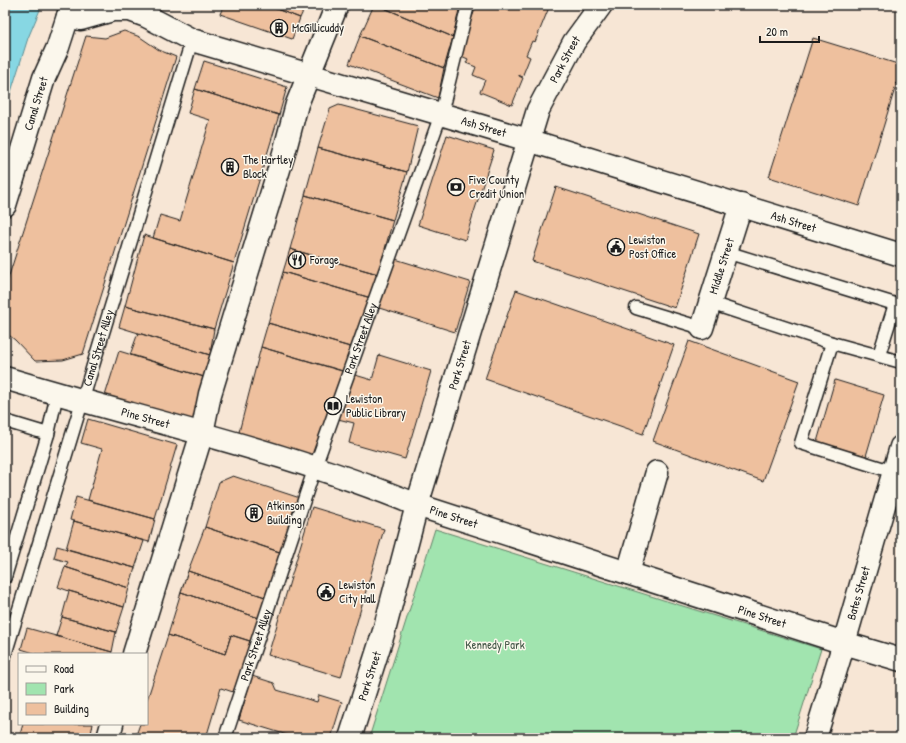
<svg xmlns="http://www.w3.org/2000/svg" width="906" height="743" viewBox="0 0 906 743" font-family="'Patrick Hand',sans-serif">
	<rect width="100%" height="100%" fill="#f7e6d5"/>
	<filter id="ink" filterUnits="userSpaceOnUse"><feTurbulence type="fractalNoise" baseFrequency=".025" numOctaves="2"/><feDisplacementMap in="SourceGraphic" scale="8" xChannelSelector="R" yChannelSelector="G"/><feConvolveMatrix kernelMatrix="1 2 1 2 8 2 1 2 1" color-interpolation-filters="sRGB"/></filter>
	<g filter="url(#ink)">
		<path fill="#a1e4af" stroke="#5e8066" d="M435,529L821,649L793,738H369Z"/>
		<path fill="#87d7e3" stroke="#5c8c93" d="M5,5H42L28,38L5,111Z"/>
		<path fill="#eec09e" stroke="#1c1c1c" d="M224,5H266L300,18L292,39L220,14Z
			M266,5H306L300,18Z
			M374,5H377L453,37L444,68L360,36Z
			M377,5H460L453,37Z
			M477,5H485L489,7V5H498L509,10L511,5H550L535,42L532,41L526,55L530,57L522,77L519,75V76L523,78L512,105L480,92L485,80L473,75L476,67L466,63L468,59L457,54Z
			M124,31L140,37L159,50L176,57L83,354L63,360L35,361L15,340L5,332V288L86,36L105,38Z
			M360,36L444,68L438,98L349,64Z
			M813,38L901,65V69L859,206L769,177Z
			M204,61L287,87L279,115L195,89Z
			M195,89L279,115L234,263L153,238L160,215L180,221L210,120L188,113Z
			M339,105L418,126L407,172L318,148L330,109Z
			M447,135L494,150L465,240L418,225Z
			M318,148L407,172L393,220L305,195Z
			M556,187L699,234L675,308L532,261Z
			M305,195L393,220L378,274L290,249Z
			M144,235L234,263L214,329L125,306Z
			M290,249L378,274L371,298L283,272Z
			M392,258L470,282L455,332L376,307Z
			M283,272L371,298L357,349L268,323Z
			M516,290L674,345L643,434L485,379Z
			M125,306L214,329L210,355L119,327Z
			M268,323L357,349L350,373L261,347Z
			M138,333L210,355L204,377L130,355Z
			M689,341L799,381L763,481L653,441Z
			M261,347L372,380L379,355L431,371L405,459L349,443L354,423L334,418L323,460L248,439L239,432Z
			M119,351L204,377L209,381L195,427L104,399Z
			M835,380L884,395L866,456L817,442Z
			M88,419L177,445L155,519L88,500L102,449L81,443Z
			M233,476L303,499L285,554L205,527L219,482Z
			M76,497L155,519L149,542L70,520Z
			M312,507L384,529L341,677L268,655Z
			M74,521L144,541L135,568L66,549Z
			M205,527L283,553L268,598L188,571Z
			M57,546L135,568L129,588L65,567L68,562L54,558Z
			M65,567L129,588L124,607L69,591L58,587Z
			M188,571L268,598L262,619L181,592Z
			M69,591L124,607L116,632L62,617Z
			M181,592L262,619L253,642L231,635L225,654L168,635Z
			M62,617L116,632L112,652L56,636Z
			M27,628L56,636L112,652L111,654H37L21,649Z
			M168,635L225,654L231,635L253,642L233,692L221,688L206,738H135L140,724H147V700Z
			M252,676L274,683L277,690L317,702L319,695L342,702L331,738H297L239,720Z
			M23,724H93L90,738H19Z"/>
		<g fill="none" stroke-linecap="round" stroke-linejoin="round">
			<defs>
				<g id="service">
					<path d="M726,252L895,304L879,355"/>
					<path d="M710,303L832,343L901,362"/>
					<path d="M636,308L702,328"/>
					<path d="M832,343L801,443L894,472"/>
					<path d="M5,421L48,434"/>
					<path d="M5,577L48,434L57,394"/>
					<path id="s1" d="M5,655L192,40"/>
					<path id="s2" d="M225,738L315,467L441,114L468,5"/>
				</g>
				<g id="minor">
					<path id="s3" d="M702,328L741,205"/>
					<path d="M628,573L657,472"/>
					<path d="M815,738L844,643"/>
				</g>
				<g id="tertiary">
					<path id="s4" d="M844,643L901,447"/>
					<path id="s5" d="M350,738L384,631L417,505L538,110L574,42L601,5"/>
				</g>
				<g id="secondary">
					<path id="s6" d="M68,16L81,19L113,10H130L146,16L192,40L528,140L901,255"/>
					<path id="s7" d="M5,205L44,78L58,47L68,16L74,5"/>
					<path id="s8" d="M5,378C142,420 284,450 417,505L844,643L901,660"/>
					<path d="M134,654L202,433L210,394L284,153L297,104L337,5"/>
					<path d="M108,738L112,724"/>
				</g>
			</defs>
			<use href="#service" stroke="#1c1c1c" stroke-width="15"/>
			<use href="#minor" stroke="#1c1c1c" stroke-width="25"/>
			<use href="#tertiary" stroke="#1c1c1c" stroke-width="25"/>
			<use href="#secondary" stroke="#1c1c1c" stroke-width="25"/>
			<use href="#service" stroke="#fbf7ec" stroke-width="12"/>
			<use href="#minor" stroke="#fbf7ec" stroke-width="22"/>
			<use href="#tertiary" stroke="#fbf7ec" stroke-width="22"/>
			<use href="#secondary" stroke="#fbf7ec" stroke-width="22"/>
		</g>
	</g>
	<defs>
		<symbol id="building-ring" viewBox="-11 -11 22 22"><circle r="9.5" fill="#fbf7ec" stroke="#1c1c1c" stroke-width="1.5"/><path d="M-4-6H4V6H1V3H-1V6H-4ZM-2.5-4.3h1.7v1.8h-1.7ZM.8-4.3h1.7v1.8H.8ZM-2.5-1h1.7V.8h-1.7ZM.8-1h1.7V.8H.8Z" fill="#1c1c1c"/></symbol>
		<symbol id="bank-ring" viewBox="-11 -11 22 22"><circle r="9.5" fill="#fbf7ec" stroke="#1c1c1c" stroke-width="1.5"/><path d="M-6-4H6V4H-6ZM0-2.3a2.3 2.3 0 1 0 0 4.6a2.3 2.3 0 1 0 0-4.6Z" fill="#1c1c1c"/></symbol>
		<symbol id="civic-ring" viewBox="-11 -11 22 22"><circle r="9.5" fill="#fbf7ec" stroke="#1c1c1c" stroke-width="1.5"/><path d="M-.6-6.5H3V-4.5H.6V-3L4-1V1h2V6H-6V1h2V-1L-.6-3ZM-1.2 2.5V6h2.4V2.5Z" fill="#1c1c1c"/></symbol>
		<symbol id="restaurant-ring" viewBox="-11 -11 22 22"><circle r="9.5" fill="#fbf7ec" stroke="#1c1c1c" stroke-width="1.5"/><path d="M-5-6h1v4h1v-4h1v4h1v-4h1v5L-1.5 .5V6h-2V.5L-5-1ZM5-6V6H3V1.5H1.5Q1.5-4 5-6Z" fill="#1c1c1c"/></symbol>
		<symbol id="library-ring" viewBox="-11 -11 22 22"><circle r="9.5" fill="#fbf7ec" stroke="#1c1c1c" stroke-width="1.5"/><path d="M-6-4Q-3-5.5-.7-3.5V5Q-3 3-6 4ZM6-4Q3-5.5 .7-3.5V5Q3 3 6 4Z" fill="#1c1c1c"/></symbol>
	</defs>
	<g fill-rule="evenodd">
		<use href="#building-ring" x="269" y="18" width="20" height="20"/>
		<use href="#building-ring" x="220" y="157" width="20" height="20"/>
		<use href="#bank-ring" x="446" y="177" width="20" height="20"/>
		<use href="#civic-ring" x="606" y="237" width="20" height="20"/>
		<use href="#restaurant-ring" x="287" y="250" width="20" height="20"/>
		<use href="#library-ring" x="323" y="396" width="20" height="20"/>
		<use href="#building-ring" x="244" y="503" width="20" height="20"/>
		<use href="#civic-ring" x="316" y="582" width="20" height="20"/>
	</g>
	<g text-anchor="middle" stroke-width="3" stroke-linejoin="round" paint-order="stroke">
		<g font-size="12" fill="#1c1c1c" stroke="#fbf7ec" text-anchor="start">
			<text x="292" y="32">McGillicuddy</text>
			<text x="243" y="164">The Hartley<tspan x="243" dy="14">Block</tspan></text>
			<text x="469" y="184">Five County<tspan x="469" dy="14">Credit Union</tspan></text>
			<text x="629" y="244">Lewiston<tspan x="629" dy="14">Post Office</tspan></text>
			<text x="310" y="264">Forage</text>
			<text x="346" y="403">Lewiston<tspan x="346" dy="14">Public Library</tspan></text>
			<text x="267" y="510">Atkinson<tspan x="267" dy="14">Building</tspan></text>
			<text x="339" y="589">Lewiston<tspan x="339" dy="14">City Hall</tspan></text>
		</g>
		<g font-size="12" fill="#1c1c1c" stroke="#fbf7ec">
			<text dy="4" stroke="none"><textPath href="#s5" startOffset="713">Park Street</textPath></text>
			<text dy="4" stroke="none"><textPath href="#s7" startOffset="106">Canal Street</textPath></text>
			<text dy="4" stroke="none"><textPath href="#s6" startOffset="437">Ash Street</textPath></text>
			<text dy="4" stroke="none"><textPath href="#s6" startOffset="761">Ash Street</textPath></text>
			<text dy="4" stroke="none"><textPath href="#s3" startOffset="65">Middle Street</textPath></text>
			<text dy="4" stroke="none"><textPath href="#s2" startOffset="422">Park Street Alley</textPath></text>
			<text dy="4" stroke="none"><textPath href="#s1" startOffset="321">Canal Street Alley</textPath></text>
			<text dy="4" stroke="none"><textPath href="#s5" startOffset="389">Park Street</textPath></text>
			<text dy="4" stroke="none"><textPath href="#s8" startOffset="146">Pine Street</textPath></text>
			<text dy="4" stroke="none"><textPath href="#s8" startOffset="470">Pine Street</textPath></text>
			<text dy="4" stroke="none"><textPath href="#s4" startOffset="52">Bates Street</textPath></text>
			<text dy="4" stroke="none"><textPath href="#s8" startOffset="794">Pine Street</textPath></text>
			<text dy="4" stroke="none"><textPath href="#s2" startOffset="98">Park Street Alley</textPath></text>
			<text dy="4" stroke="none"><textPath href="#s5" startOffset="65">Park Street</textPath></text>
		</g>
		<g font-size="12" fill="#445848" stroke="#fbf7ec">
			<text x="495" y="649">Kennedy Park</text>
		</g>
	</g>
	<rect width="906" height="743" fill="none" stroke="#fbf7ec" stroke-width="20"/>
	<rect x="10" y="10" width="886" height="723" fill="none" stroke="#1c1c1c" stroke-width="1.5" filter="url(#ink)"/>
	<rect x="18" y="653" width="130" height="72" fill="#fbf7ec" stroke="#a29f99"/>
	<rect x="26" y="666" width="20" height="6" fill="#fbf7ec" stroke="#a29f99"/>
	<text x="54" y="673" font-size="12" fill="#1c1c1c">Road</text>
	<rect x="26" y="683" width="20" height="12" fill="#a1e4af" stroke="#a29f99"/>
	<text x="54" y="693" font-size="12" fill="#1c1c1c">Park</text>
	<rect x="26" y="703" width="20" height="12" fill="#eec09e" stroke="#a29f99"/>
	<text x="54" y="713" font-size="12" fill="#1c1c1c">Building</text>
	<path d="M760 36v6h59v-6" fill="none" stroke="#1c1c1c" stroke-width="2"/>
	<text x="766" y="36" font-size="12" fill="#1c1c1c" stroke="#fbf7ec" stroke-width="3" paint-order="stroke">20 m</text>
</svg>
